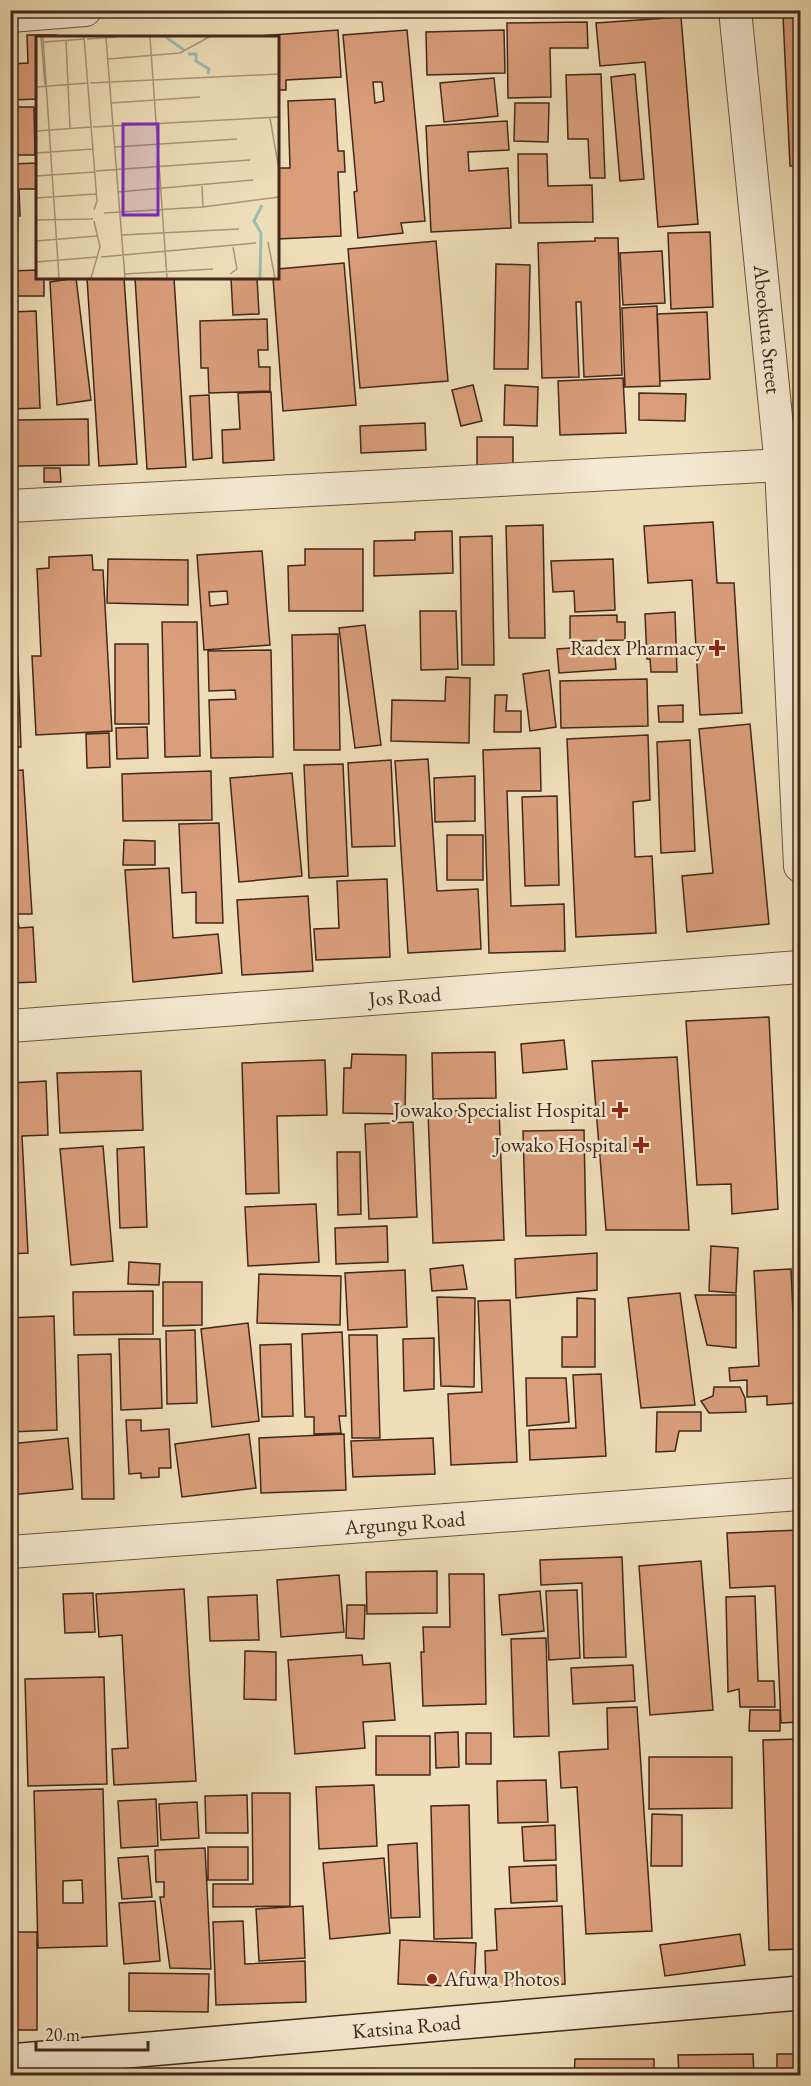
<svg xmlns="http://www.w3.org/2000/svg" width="811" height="2086" viewBox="0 0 811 2086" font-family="'EB Garamond',serif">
	<rect width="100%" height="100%" fill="#efdfb9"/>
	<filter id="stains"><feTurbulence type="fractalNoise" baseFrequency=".00333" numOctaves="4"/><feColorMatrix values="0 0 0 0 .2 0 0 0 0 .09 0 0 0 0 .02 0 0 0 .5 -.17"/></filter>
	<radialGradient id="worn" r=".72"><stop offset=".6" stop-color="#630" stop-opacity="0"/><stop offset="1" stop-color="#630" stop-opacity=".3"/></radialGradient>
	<path fill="#da9e7b" stroke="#42271b" stroke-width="1.5" fill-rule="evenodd" d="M800,14V166H790L783,15Z
		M681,17L698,224L658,227L645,62L600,66L596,23Z
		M587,22L588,48H550L551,97L508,98L507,23Z
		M338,30L341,77L286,80V90H278V38H260V36Z
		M407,30L425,221L401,223L403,233L358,238L354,192L357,191L343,35ZM373,82H382L384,101L375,103Z
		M504,30L505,73L427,75L426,32Z
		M27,35H56V38H38V99L10,100V64L28,63Z
		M601,74L605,178H590L588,139H568L566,75Z
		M635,74L644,179L620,181L611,77Z
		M494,78L498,116L444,122L440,83Z
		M335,99L338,151H344L345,172H338L341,236L278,239V168H290L288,101Z
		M515,103H549L548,142L514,141Z
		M10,107H34L35,155H10Z
		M507,121L509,150L468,152L469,171L508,168L511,228L431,232L426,126Z
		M518,154H547L548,186L592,185L593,222L519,223Z
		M38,163V189H19L20,216H10V164Z
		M798,227H800V285Z
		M710,232L713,307L671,309L668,233Z
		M595,238H618L622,375L584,377L581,302H576L579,377L542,378L538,243L595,241Z
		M436,241L448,381L360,388L348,249Z
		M662,251L665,303L623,305L620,253Z
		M344,263L356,405L283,411L273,278H278V269Z
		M496,264L530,265L528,369H494Z
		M38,270V278H44V296H10V271Z
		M76,278L91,400L57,405L50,282Z
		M87,278H124L137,464L99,466Z
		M135,278H174L186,467L147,469Z
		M231,278H257L259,314L233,315Z
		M657,306L660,386L625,387L622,308Z
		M36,311L40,408L10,409V312Z
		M707,312L710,379L660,381L657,314Z
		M267,319L268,350H258L259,367H270V391L209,393L208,368H201L200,321Z
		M623,378L626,433L560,435L558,381Z
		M473,385L482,421L461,426L452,390Z
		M505,385L538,387L537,426L504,425Z
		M271,392L274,460L223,463L222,430L240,429L238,393Z
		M639,393L686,394L685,421L639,420Z
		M209,395L212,458L193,460L190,396Z
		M88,419L89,465L17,466L16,420Z
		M425,423L426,450L361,453L360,426Z
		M477,437H513V468H477Z
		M44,468H60L61,482H44Z
		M713,522L717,583H734L742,713L700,715L692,580L648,583L644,526Z
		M543,525L545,638H509L506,526Z
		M452,531L453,573L374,576V541L415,540V532Z
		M492,536L494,665H462L460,537Z
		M305,549H363V611H289L288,566L305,565Z
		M262,551L270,645L204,650L197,555ZM227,591L228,604L210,606L209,592Z
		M92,555L93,570H103L112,731L36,735L32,656H41L37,569L49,568V557Z
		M108,559L188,560V605L107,603Z
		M613,559L615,610L575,612L574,591L553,592L551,561Z
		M420,611H456L458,669L421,670Z
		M675,612L677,672H651L650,659H647L645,614Z
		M617,615V622H625V640L570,641V616Z
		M162,622H197L200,756L165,757Z
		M365,625L381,745L355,748L339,628Z
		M338,634L340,750H294L292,635Z
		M10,639H17L21,747H10Z
		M115,644H148L149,724H115Z
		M614,645L616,669L559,673L557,649Z
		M271,650L273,757L211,758L209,700L236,699L235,690L209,691L208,651Z
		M549,670L556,727L530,731L523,674Z
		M446,677L470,678L469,743L391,741L392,700L445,701Z
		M647,679L648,726L561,728L560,681Z
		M495,695H507L506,711H521V732H494Z
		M683,705V722H659L658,706Z
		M750,724L769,924L687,932L682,876L713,873L699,729Z
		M147,727L148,758L117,759L116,728Z
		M109,733L110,767L87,768L86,734Z
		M648,735L650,800L633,802L635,857L652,856L656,933L576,937L567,739Z
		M690,740L695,851L661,853L657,742Z
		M540,748L541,791H507L511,906L564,904L565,951L489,953L483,750Z
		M428,759L437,891L478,889L481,949L408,953L395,761Z
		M391,760L395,846L352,847L348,763Z
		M343,764L348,876L309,878L304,765Z
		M23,770L32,914H17L19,928L33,927L36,982L10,983V771Z
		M211,771L212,820L123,821L122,774Z
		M292,773L302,876L239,882L230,778Z
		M475,776V821L435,822L434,778Z
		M557,796L559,885L525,886L522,797Z
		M219,823L223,923H196V892L182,893L179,824Z
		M447,835H483V880H447Z
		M124,840L155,841V865H123Z
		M169,868L173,938L218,934L222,973L133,982L125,870Z
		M387,879L390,957L316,960L314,929L339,928L337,881Z
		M308,896L313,971L242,975L237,900Z
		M769,1017L778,1209L732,1214L731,1184L697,1185L686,1021Z
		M564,1040L567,1069L523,1073L521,1044Z
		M495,1052L496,1098L433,1099L432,1053Z
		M352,1054L406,1055L405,1114L343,1113L344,1068H351Z
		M677,1057L689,1230H606L592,1061Z
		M325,1060L327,1115L277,1116L279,1193L246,1194L242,1063Z
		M141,1071L143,1130L60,1133L57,1073Z
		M46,1081L48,1135L22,1136L28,1253L10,1254V1083Z
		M499,1109L504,1240L433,1243L428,1112Z
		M413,1122L417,1217L369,1219L365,1124Z
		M584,1130L586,1235L526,1236L523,1131Z
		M103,1146L113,1261L71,1265L60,1149Z
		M144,1147L147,1227L120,1228L117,1149Z
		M337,1152H360L361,1214L338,1215Z
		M316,1204L319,1262L248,1266L245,1207Z
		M387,1226L388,1262L336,1264L335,1228Z
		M711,1246L738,1248L736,1293L709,1291Z
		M597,1253V1290L516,1298L515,1259Z
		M129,1262L160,1264L159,1285L128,1284Z
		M463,1265L467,1289L432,1291L430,1269Z
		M791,1269L797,1403L767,1405V1396L747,1397V1380L730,1381L729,1368L759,1366L754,1271Z
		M405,1270L407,1327L348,1330L345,1273Z
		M259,1274L341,1276L340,1325L257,1323Z
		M163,1282H202V1325L163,1326Z
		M153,1291V1334L74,1335L73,1292Z
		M680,1293L695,1405L641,1408L628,1298Z
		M695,1295H736V1348L707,1345Z
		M437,1297L475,1298L474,1387L441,1386Z
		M577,1298L595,1299V1367H562V1337H577Z
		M510,1300L517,1462L451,1465L448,1394L482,1392L478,1301Z
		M54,1316L57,1430L10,1432V1318Z
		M248,1323L259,1421L212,1427L201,1329Z
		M195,1330L197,1403L167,1404L166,1331Z
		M342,1332L346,1416H339L341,1433L314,1434V1417H305L302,1334Z
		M349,1335H377L380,1438H352Z
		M434,1338V1389L404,1391L403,1339Z
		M119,1339H160L162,1408L121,1410Z
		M291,1344L293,1416L262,1417L260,1345Z
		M111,1354L114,1499H82L78,1355Z
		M601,1374L606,1456L530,1460L529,1430L576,1428L573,1375Z
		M526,1378H566L569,1422L527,1426Z
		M714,1387H740L745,1398L746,1412L709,1413L701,1401L713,1396Z
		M657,1412H701V1431H679L675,1451L656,1452Z
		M126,1420H141V1431L169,1429L171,1468H159V1477L141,1478V1473L129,1474Z
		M249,1434L256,1488L182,1497L175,1444Z
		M344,1434L346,1490L261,1493L259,1438Z
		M68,1438L73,1489L10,1495V1444Z
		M433,1438L435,1474L353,1477L351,1441Z
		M800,1530V1722L781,1723L775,1586L730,1588L727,1533Z
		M622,1557L626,1657L584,1658L582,1583L541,1585L540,1560Z
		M701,1561L713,1710L650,1715L639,1566Z
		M437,1571V1613L367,1614L366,1572Z
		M449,1574H484L486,1704L423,1706L421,1652H424L423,1627H450Z
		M339,1575L344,1632L281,1637L277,1580Z
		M184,1589L196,1781L114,1785L112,1749L128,1748L122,1635L99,1637L96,1594Z
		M577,1590L580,1658L549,1660L546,1591Z
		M540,1591L544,1631L502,1635L499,1595Z
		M93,1593L95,1632L65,1633L63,1594Z
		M257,1595L259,1640L210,1641L208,1597Z
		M755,1596L758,1681H774L775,1707H740L739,1689L728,1692L726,1597Z
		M347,1605H365L364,1639L346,1638Z
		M546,1638L549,1736L514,1737L511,1639Z
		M245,1651L276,1652V1700L244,1699Z
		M362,1655L363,1665L390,1663L395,1720L363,1722L365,1748L295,1754L288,1660Z
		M633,1665L635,1701L573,1704L571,1668Z
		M104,1677L107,1784L28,1786L25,1679Z
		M637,1707L652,1931L586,1934L577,1787L561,1788L559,1752L608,1749L607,1708Z
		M750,1710H780V1731H749Z
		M458,1732L459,1767L436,1768L435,1733Z
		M466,1733H491V1764H466Z
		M376,1736H430V1775H376Z
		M800,1739V1949L769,1950L763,1740Z
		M649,1757H732V1808L649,1809Z
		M546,1780L548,1822L498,1823L497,1781Z
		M374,1785L377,1846L319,1849L316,1787Z
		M103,1789L107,1946L38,1948L34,1791ZM82,1880L83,1903H63V1881Z
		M252,1793H290V1906L213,1907V1884H253Z
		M247,1795L248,1833H206L205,1796Z
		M156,1799L158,1846L121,1848L118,1801Z
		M197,1802L199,1838L161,1840L159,1804Z
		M469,1805L472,1938L434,1939L431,1806Z
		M652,1814L682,1815V1866H651Z
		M555,1825L556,1860L524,1861L522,1827Z
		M417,1843L420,1917L391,1918L388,1845Z
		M208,1847H248V1880H208Z
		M205,1848L211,1969L170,1968L160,1897H164V1882H156L155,1850Z
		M148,1856L152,1897L122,1899L118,1858Z
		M384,1858L390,1933L330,1939L323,1863Z
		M556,1865L557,1901L511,1903L509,1867Z
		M155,1901L160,1961L124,1964L119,1903Z
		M303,1906L305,1958L259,1961L256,1909Z
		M562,1906L565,1984L486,1987L485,1951L497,1950L495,1909Z
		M243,1921L245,1964L305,1961L306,2002L216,2005L213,1922Z
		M10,1932H37V2030H10Z
		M740,1934L745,1965L665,1976L660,1945Z
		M400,1940L476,1943L474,1987L398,1984Z
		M129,1973L209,1974L208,2012L129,2011Z
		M753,2054L754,2076H679L678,2055Z
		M777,2054H800V2076H777Z
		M575,2059H654V2076H574Z
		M573,2073V2076H525Z"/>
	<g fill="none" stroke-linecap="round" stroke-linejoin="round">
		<defs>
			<g id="street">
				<path id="s1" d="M735,10L781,466L800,866"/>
				<path d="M10,16L85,10"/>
				<path d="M10,506L800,464"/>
				<path id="s2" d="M10,1026L800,967"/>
				<path id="s3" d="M10,1552L800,1494"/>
			</g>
			<g id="secondary">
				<path id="s4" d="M10,2061L800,1993"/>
			</g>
		</defs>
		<use href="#street" stroke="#6d5542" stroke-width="34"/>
		<use href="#secondary" stroke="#42271b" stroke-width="36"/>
		<use href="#street" stroke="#f5ead2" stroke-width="32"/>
		<use href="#secondary" stroke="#f5ead2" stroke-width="33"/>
	</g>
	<g fill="#8f2418" stroke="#f5ead2" stroke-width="2">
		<path d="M714 639h6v6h6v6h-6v6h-6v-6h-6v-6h6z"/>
		<path d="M617 1101h6v6h6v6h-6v6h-6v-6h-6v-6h6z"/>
		<path d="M638 1136h6v6h6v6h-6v6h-6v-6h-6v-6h6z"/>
		<circle cx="432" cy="1979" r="6"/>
	</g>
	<g text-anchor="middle" stroke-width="5" stroke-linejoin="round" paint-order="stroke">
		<g font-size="21" fill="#42271b" stroke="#f5ead2">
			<text dy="7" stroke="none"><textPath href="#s1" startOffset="321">Abeokuta Street</textPath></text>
			<text dy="7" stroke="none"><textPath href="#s2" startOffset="396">Jos Road</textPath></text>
			<text dy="7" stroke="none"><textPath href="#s3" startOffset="396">Argungu Road</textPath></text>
			<text dy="7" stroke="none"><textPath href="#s4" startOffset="398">Katsina Road</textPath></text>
		</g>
		<g font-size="21" fill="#42271b" stroke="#f5ead2" text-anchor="end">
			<text x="705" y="655">Radex Pharmacy</text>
			<text x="606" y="1117">Jowako Specialist Hospital</text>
			<text x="628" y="1152">Jowako Hospital</text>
			<text x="444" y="1986" text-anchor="start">Afuwa Photos</text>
		</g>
	</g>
	<g transform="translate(36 36)">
		<rect width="243" height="243" fill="#efdfb9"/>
		<path fill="none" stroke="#9abcb4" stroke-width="3" d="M130,1L148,14M152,18H160V25L173,33L172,38M224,242L225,197L218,185L226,169"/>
		<path fill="none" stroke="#aa957a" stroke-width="1.5" d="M5,1L9,49M7,1L23,242M48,1L61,165L58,174M114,1L131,242M70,2L89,242M51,3L80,1M30,5L34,92M8,6L49,3M72,23L144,17L173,1M54,47L243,38M0,51L52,47M75,67L164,61M234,82L243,134M57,91L243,81M0,95L55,91M79,111L201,103M0,117L57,113M60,135L214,124M0,140L58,136M166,150L167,171M82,156L217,144M0,162L60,158M68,177L167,171L243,161M0,184L57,183M86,199L203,193M0,205L61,200M232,206L239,242M65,221L220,207M0,226L61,221M88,238L177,233M194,238L201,233L197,211M55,242L64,211L58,185"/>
		<path fill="#7b2cbf" fill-opacity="0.15" stroke="#7b2cbf" stroke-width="3" d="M87,88H122V179H87Z"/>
		<rect width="243" height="243" fill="none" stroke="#42271b" stroke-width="3"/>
	</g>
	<rect width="811" height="2086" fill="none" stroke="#efdfb9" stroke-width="36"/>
	<rect x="12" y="12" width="787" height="2062" fill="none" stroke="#42271b" stroke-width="3"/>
	<rect x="18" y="18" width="775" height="2050" fill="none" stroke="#42271b" stroke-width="1.5"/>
	<path d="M36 2041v9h112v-9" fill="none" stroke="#42271b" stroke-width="3"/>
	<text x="45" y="2041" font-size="18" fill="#42271b" stroke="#f5ead2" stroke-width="4.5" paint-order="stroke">20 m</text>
	<rect width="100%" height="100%" filter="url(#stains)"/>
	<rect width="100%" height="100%" fill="url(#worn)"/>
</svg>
